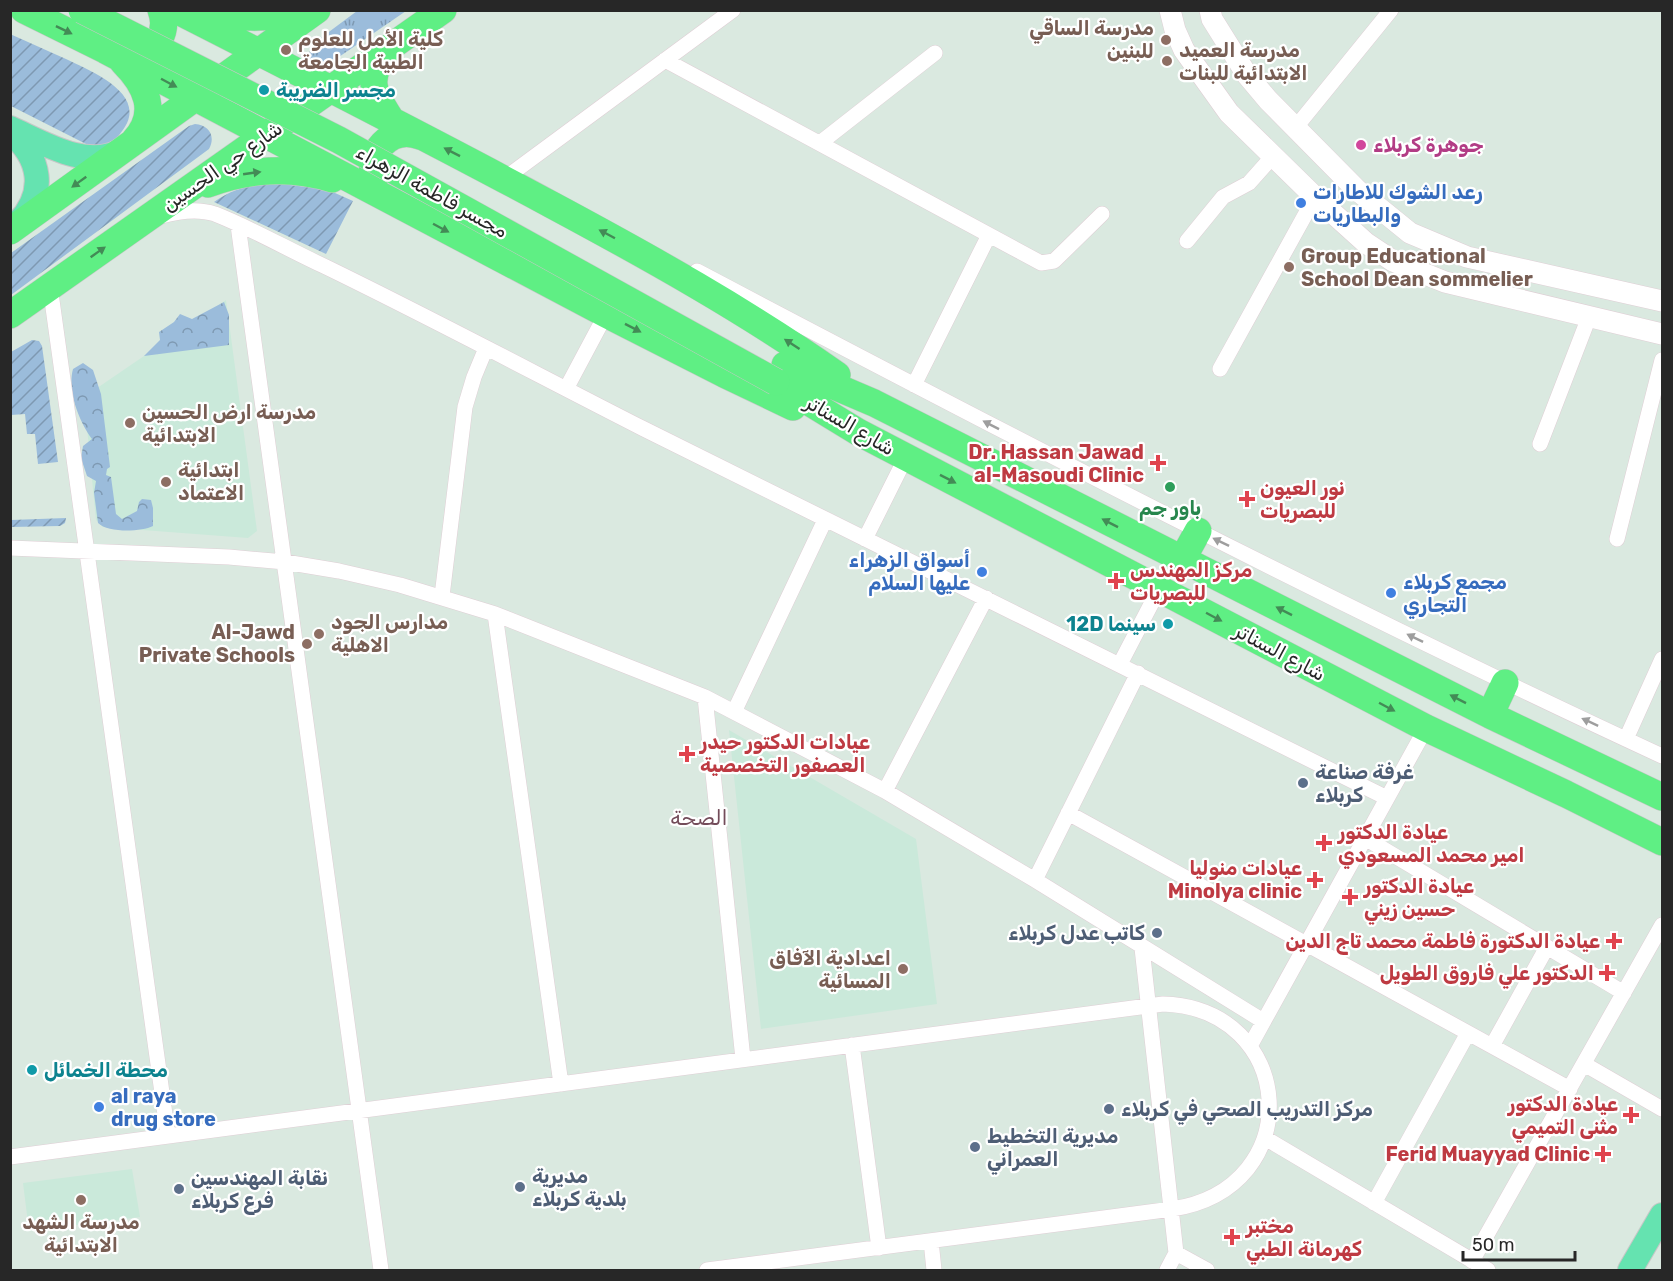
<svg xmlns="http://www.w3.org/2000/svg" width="1673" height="1281" viewBox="0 0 1673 1281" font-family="Rubik,Cairo,sans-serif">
	<defs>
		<pattern id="grass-tufts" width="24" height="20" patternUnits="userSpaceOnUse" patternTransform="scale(1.5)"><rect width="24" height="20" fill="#9bbcdb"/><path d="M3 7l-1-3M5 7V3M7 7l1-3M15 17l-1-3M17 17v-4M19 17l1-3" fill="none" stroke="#7e99b2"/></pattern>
		<pattern id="forest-crowns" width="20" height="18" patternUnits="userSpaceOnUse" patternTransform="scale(1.5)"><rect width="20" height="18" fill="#9bbcdb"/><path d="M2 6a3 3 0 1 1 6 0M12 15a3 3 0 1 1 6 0" fill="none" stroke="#7e99b2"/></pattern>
		<pattern id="garden-furrows" width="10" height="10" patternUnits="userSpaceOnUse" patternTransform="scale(1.5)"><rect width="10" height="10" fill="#9bbcdb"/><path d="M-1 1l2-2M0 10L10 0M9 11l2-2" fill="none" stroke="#7e99b2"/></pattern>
	</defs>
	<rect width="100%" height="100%" fill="#dae9e0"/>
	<path fill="#cae9da" d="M226,300L257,531L248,538L103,527L96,520L84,397Z
		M729,730L916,839L937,1004L761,1029Z
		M132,1169L140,1217L29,1231L23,1183Z"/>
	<path fill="url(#grass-tufts)" d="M357,11H406L333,61L322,66L314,65L310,62L308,55L314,43Z"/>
	<path fill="url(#forest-crowns)" d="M224,302L229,315V345L144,356L160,340L159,332L174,322L180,314L192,319Z
		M83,363L93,370L101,394L110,467L107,469L106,475L111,477L116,514L122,519L137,511L139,502L142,499L151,500L153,508V526C141,532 108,533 98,523L94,493L96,481L87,476L81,458L83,446L92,439C79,421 67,391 73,369Z"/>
	<path fill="url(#garden-furrows)" d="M10,34C29,42 47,51 66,59C93,72 154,96 119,135C109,146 99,148 86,144L11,106Z
		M195,124C209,125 216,136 209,149L11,295V253L189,126Z
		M281,184L326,189L353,201L326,254L214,202C237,186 253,185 281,184Z
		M32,340L39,341L42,346L58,462L38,464L35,434H27L25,414L11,415V352Z
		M66,518L65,523L60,526L11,527V520Z"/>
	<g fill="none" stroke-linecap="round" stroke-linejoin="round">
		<defs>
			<path id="street" d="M665,60L1041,263L1054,261L1102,214
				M1296,127L1391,10
				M820,143L935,53
				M504,179L733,10
				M161,216C179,211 197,208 215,214C253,229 289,250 326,267C433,319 538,375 644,429C891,553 1140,674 1387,798
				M238,225L381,1270
				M1187,241L1223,197L1249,183L1273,156
				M697,271C1016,439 1336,605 1662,756
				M50,286L168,1136
				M1220,369L1315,197
				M914,385L989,235
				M566,389L606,314
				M1540,444L1589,317
				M865,539L906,457
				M1617,539L1662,360
				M10,548L229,557L285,562L339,571L400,585L495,614L705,697L885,791L1035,880L1263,1021
				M442,596L465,407L474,377L486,348
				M495,614L561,1084
				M1120,664L1159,589
				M705,697L743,1059
				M734,712L825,520
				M1626,739L1662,659
				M885,791L986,598
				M1068,813L1570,1089
				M1365,838L1624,993
				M1035,880L1138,673
				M1142,948L1176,1253L1167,1270
				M852,1045L879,1248
				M1250,1046L1426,728
				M1492,1046L1547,947
				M1584,1064L1662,1109
				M1265,1138L1488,1270
				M10,1157L1163,1004C1296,1008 1310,1188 1172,1209L707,1270
				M1374,1203L1468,1033
				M931,1241L934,1270
				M1176,1253L1207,1270
				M1472,1261L1662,925"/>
			<path id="secondary" d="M1170,10L1175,30L1184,50L1229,113L1315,197L1366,243L1393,261L1445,282L1662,334
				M1210,10L1212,19L1247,75L1268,100L1357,190L1410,233L1467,257L1662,301"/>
			<path id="primary" d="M10,128C42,142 86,170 120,151
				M10,132C41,158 47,192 18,223
				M1630,1270L1662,1215"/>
			<path id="highway" d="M24,10L105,50L606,314L724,374L793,407
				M176,10C302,74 428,138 552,205C649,257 746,311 837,375
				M202,10C236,18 266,21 299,10
				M388,51C364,80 374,93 392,121
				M135,56C157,53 169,31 161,10
				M123,62C146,85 160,113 134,141
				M374,181C366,153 390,125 420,136
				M208,184C247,169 291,166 332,179
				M10,231L317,10
				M10,315L443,10
				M785,365L874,403L1490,715L1662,797
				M776,382L858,432L1426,728L1566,794L1662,842
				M1182,560L1198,531
				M1490,715L1505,683"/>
		</defs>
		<use href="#street" stroke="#dfcfd5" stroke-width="16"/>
		<use href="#secondary" stroke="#dfcfd5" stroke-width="22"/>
		<use href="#primary" stroke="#c7c7c7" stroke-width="26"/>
		<use href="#highway" stroke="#c7c7c7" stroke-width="28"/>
		<use href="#street" stroke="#fff" stroke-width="15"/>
		<use href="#secondary" stroke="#fff" stroke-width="21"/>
		<use href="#primary" stroke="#65e3b0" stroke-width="24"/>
		<use href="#highway" stroke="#5fef84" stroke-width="27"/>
		<defs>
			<path id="highway-bridge" d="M82,10L339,140L776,382"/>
		</defs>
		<use href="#highway-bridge" stroke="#c7c7c7" stroke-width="28" stroke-linecap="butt"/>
		<use href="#highway-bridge" stroke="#5fef84" stroke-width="27"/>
	</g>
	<defs><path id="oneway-solid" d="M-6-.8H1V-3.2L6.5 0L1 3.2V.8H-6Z" transform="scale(1.5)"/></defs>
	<g fill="#438b56">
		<use href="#oneway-solid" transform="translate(64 30) rotate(26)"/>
		<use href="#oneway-solid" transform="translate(169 83) rotate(28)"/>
		<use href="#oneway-solid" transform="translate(452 152) rotate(-153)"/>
		<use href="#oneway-solid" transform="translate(252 173) rotate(-8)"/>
		<use href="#oneway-solid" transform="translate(79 182) rotate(144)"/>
		<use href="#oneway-solid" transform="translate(441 228) rotate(28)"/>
		<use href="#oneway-solid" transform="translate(607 234) rotate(-152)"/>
		<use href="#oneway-solid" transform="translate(98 252) rotate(-35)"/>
		<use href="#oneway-solid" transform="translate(633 328) rotate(27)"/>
		<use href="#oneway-solid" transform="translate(792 344) rotate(-147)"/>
		<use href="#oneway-solid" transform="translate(948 479) rotate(27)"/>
		<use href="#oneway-solid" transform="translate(1110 523) rotate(-153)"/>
		<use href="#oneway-solid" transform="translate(1284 611) rotate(-153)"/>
		<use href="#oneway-solid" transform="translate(1214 617) rotate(28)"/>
		<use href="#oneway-solid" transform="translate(1458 699) rotate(-153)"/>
		<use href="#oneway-solid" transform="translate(1387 707) rotate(28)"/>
	</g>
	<g fill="#9e9e9e">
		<use href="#oneway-solid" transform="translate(991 425) rotate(-153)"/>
		<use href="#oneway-solid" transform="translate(1221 542) rotate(-154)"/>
		<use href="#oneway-solid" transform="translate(1415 638) rotate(-154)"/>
		<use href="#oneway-solid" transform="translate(1590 722) rotate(-155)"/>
	</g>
	<g fill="#8d6e63" stroke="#fff" stroke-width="2">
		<circle cx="1166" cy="40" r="6"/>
		<circle cx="286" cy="50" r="6"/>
		<circle cx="1167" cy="61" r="6"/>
		<circle cx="1289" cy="267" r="6"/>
		<circle cx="130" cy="423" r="6"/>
		<circle cx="166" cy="482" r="6"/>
		<circle cx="319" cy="634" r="6"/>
		<circle cx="307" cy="644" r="6"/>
		<circle cx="903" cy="969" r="6"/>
		<circle cx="81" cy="1200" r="6"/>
	</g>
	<g fill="#0f9aa8" stroke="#fff" stroke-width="2">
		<circle cx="264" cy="90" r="6"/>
		<circle cx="1168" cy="624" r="6"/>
		<circle cx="32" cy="1070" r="6"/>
	</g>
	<circle fill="#d1479c" stroke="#fff" stroke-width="2" cx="1361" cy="145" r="6"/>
	<g fill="#3f7fe0" stroke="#fff" stroke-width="2">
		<circle cx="1301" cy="203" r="6"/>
		<circle cx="982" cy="572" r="6"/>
		<circle cx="1391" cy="593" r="6"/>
		<circle cx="99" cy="1107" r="6"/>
	</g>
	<g fill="#e0444e" stroke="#fff" stroke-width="2">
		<path d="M1155 454h6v6h6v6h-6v6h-6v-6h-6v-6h6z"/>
		<path d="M1244 490h6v6h6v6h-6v6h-6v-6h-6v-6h6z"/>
		<path d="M1113 572h6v6h6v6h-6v6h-6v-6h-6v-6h6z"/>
		<path d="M684 745h6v6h6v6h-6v6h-6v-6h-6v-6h6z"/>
		<path d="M1321 834h6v6h6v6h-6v6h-6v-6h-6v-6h6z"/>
		<path d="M1312 871h6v6h6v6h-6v6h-6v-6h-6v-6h6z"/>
		<path d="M1347 888h6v6h6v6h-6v6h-6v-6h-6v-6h6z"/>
		<path d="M1611 932h6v6h6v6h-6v6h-6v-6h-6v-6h6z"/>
		<path d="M1604 964h6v6h6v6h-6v6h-6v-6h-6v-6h6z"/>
		<path d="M1628 1106h6v6h6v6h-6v6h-6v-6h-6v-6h6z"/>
		<path d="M1600 1145h6v6h6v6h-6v6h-6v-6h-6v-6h6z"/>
		<path d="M1229 1228h6v6h6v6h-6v6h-6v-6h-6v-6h6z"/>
	</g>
	<circle fill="#2e9e5b" stroke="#fff" stroke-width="2" cx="1170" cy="487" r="6"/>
	<g fill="#5c6f8a" stroke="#fff" stroke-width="2">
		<circle cx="1303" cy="783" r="6"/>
		<circle cx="1157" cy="933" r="6"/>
		<circle cx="1109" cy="1109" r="6"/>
		<circle cx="975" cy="1147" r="6"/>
		<circle cx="520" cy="1187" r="6"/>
		<circle cx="179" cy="1189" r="6"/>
	</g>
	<g text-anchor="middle" stroke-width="4.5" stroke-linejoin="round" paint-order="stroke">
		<g font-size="20" font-weight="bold" fill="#785e54" stroke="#fff" text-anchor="start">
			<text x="1154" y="35" text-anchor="end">مدرسة الساقي<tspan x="1154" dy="23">للبنين</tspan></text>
			<text x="298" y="46">كلية الأمل للعلوم<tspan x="298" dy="23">الطبية الجامعة</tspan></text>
			<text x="1179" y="57">مدرسة العميد<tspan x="1179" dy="23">الابتدائية للبنات</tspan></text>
			<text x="1301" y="263">Group Educational<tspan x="1301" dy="23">School Dean sommelier</tspan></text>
			<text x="142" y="419">مدرسة ارض الحسين<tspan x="142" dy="23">الابتدائية</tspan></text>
			<text x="178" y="477">ابتدائية<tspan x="178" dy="23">الاعتماد</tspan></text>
			<text x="331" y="629">مدارس الجود<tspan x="331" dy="23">الاهلية</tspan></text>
			<text x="295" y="639" text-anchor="end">Al-Jawd<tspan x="295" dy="23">Private Schools</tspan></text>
			<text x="891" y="965" text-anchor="end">اعدادية الآفاق<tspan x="891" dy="23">المسائية</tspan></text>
			<text x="81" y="1229" text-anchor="middle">مدرسة الشهد<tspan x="81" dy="23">الابتدائية</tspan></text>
		</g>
		<g font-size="20" font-weight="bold" fill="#0d838f" stroke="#fff" text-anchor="start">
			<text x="276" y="97">مجسر الضريبة</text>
			<text x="1156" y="631" text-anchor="end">12D سينما</text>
			<text x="44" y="1077">محطة الخمائل</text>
		</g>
		<g font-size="20" font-weight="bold" fill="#b23c85" stroke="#fff" text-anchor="start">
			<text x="1373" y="152">جوهرة كربلاء</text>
		</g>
		<g font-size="20" fill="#272727" stroke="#fff">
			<text transform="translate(222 166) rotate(-35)" y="7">شارع حي الحسين</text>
			<text transform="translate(432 191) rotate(29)" y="7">مجسر فاطمة الزهراء</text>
			<text transform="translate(850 425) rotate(30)" y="7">شارع السناتر</text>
			<text transform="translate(1280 652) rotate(28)" y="7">شارع السناتر</text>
		</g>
		<g font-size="20" font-weight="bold" fill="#366cbe" stroke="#fff" text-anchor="start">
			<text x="1313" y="199">رعد الشوك للاطارات<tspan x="1313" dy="23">والبطاريات</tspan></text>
			<text x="970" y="567" text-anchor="end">أسواق الزهراء<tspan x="970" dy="23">عليها السلام</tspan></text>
			<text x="1403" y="589">مجمع كربلاء<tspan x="1403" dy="23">التجاري</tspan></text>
			<text x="111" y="1103">al raya<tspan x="111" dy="23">drug store</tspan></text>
		</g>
		<g font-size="20" font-weight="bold" fill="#be3a42" stroke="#fff" text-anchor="end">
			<text x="1144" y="459">Dr. Hassan Jawad<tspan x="1144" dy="23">al-Masoudi Clinic</tspan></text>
			<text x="1260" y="495" text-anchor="start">نور العيون<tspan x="1260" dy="23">للبصريات</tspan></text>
			<text x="1130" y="577" text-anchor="start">مركز المهندس<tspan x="1130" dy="23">للبصريات</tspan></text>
			<text x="700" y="749" text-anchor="start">عيادات الدكتور حيدر<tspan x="700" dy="23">العصفور التخصصية</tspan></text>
			<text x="1338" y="839" text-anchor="start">عيادة الدكتور<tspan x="1338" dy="23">امير محمد المسعودي</tspan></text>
			<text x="1302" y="875">عيادات منوليا<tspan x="1302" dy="23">Minolya clinic</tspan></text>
			<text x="1364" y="893" text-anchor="start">عيادة الدكتور<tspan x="1364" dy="23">حسين زيني</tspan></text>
			<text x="1600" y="948">عيادة الدكتورة فاطمة محمد تاج الدين</text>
			<text x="1594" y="980">الدكتور علي فاروق الطويل</text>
			<text x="1618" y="1111">عيادة الدكتور<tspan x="1618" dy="23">مثنى التميمي</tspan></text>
			<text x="1590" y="1161">Ferid Muayyad Clinic</text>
			<text x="1246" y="1233" text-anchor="start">مختبر<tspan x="1246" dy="23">كهرمانة الطبي</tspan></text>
		</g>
		<g font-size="20" font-weight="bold" fill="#27864d" stroke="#fff">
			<text x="1170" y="515">باور جم</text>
		</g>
		<g font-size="20" font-weight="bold" fill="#4e5e75" stroke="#fff" text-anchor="start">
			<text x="1315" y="779">غرفة صناعة<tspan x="1315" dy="23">كربلاء</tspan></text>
			<text x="1145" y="940" text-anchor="end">كاتب عدل كربلاء</text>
			<text x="1121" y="1116">مركز التدريب الصحي في كربلاء</text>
			<text x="987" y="1143">مديرية التخطيط<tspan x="987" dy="23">العمراني</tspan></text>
			<text x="532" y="1183">مديرية<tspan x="532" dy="23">بلدية كربلاء</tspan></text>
			<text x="191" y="1185">نقابة المهندسين<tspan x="191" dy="23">فرع كربلاء</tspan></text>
		</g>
		<g font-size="21" fill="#734c5a" stroke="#fff">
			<text x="699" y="825">الصحة</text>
		</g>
	</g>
	<rect width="1673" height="1281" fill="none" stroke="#272727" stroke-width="24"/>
	<path d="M1463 1251v9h112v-9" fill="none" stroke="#272727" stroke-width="3"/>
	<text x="1472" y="1251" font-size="18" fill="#272727" stroke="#ffffff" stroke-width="4.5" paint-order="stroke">50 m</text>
</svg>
